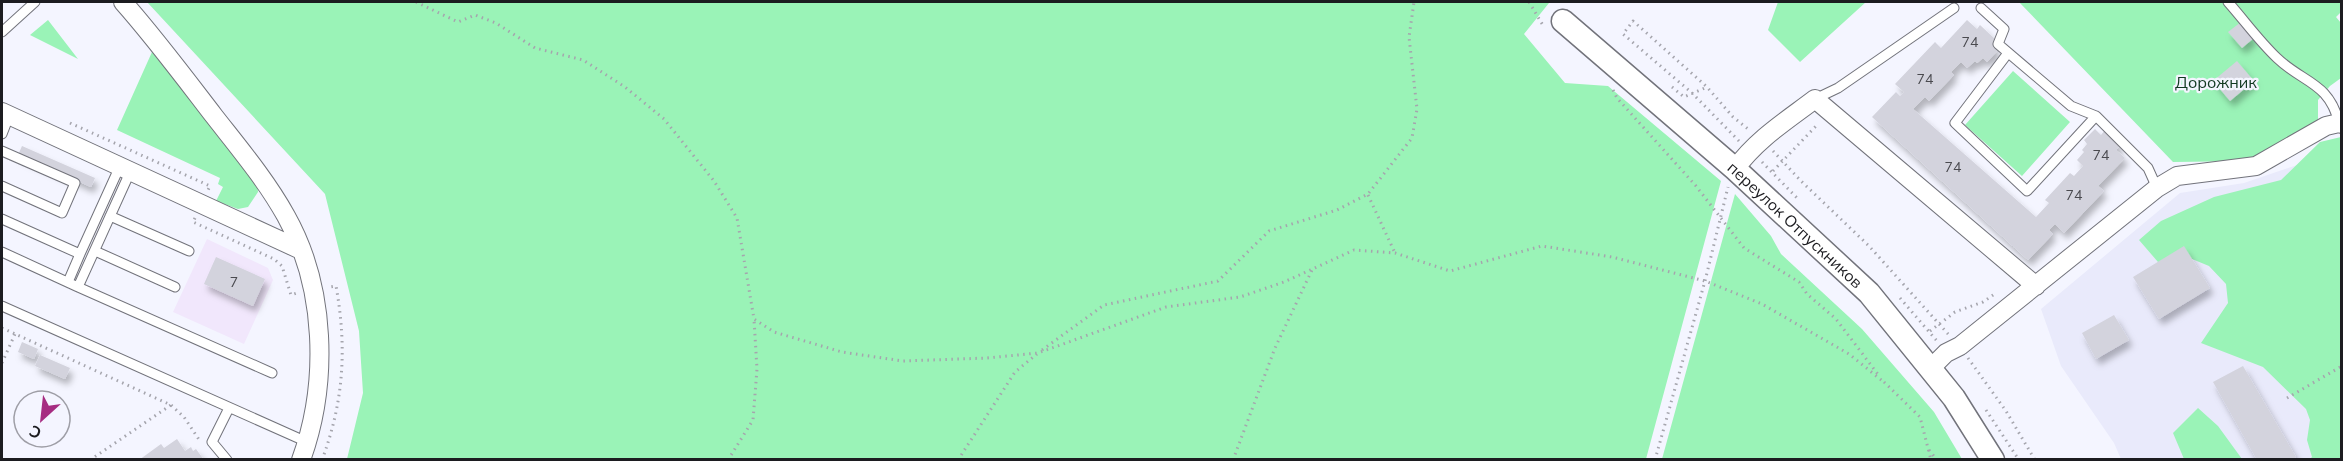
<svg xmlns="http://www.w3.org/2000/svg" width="2343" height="461" viewBox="0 0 2343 461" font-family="Mulish,sans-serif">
	<defs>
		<filter id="shadow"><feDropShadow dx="3.5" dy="6" stdDeviation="3" flood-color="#0004"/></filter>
	</defs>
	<rect width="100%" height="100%" fill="#f4f5ff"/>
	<path fill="#f1e7fc" d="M207,239L268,268L273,280L244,344L173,312Z"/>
	<path fill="#e9eafb" d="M2341,150V459H2121L2114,443L2061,366L2041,309L2180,193L2244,183Z"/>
	<path fill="#9af3b7" d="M147,2H1548L1549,3L1524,34L1565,83L1608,86L1721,181L1646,459H347L363,393L359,331L325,194Z
		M1778,2H1866L1800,62L1768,30Z
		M2019,2H2341V12L2336,17L2341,23V78L2330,86L2318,100V124L2253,161L2173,162Z
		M48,20L78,59L30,35Z
		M152,52L257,180L258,192L248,207L238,209L216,201L223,187L218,184L220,178L117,130Z
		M2013,71L2070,122L2022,176L1965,125Z
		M2341,137V459H2310L2312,457L2307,440L2310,420L2306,409L2263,367L2201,343L2228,303L2226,284L2209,266L2192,259L2158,262L2139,240L2161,221L2214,197L2281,180L2320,142Z
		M1735,194L1771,236L1781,254L1862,329L1934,412L1962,459H1662Z
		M2198,408L2218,426L2242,459H2184L2173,433Z"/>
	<path fill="#d3d3dd" filter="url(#shadow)" d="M1967,20L1977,29L1980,25L1996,40L1992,44L1998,50L1987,62L1983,58L1977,63L1975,61L1967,68L1961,62L1951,72L1954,75L1929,101L1925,97L1913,109L2036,217L2049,203L2045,200L2070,173L2074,176L2083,166L2077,160L2084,152L2082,150L2087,144L2084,140L2095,129L2101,135L2105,130L2120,145L2116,150L2125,158L2098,186L2104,191L2064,233L2055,224L2049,230L2053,234L2028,260L1872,117L1896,92L1900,96L1904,92L1895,84L1935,42L1941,48Z
		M2241,22L2254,38L2242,48L2228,32Z
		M2237,61L2254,81L2230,101L2213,81Z
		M22,146L95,178L91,187L18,155Z
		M2184,246L2210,288L2159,319L2133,277Z
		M216,257L265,279L253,306L204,284Z
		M2114,315L2129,340L2096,359L2082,333Z
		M22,342L38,349L34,359L18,352Z
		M40,355L70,368L65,379L35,366Z
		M2243,366L2296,457L2291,460H2257L2213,382Z
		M177,439L185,451L191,447L193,451L196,449L204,460H139L161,444L164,448Z"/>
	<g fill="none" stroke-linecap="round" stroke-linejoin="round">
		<defs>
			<path id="service" d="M2228,2C2244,20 2259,41 2277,58C2303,83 2329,82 2339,123
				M1981,8L2004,29L1998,44L2071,106L2096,116L2148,168L2157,188
				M2,32L35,2
				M2008,53L1955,123L2027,191L2096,116
				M1815,99L1838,88L1954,8
				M2,134L9,116
				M2,151L75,183L62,213L2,186
				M110,216L189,251
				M2,219L80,254L120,166
				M95,251L175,287
				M2,252L78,287L131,170
				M68,282L80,254
				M78,287L272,373
				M2,306L307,442
				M227,460L212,442L229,408"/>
			<path id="minor" d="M123,2C155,38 184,77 214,116C239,148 266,180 286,216C326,287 329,383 301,460
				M2,112L301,250
				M1735,169C1757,139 1786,121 1815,99L2036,286
				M1931,368L1946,353L1960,346L2157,188L2177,176L2256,166L2326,126L2339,123L2342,124"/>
			<g id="tertiary">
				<path id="s1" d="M1563,21L1735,169L1869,293L1954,398L1993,460"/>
			</g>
		</defs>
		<use href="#service" stroke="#72737b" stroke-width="11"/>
		<use href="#minor" stroke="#72737b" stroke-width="20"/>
		<use href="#tertiary" stroke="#72737b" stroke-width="25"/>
		<path stroke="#a5a5ad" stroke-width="3" stroke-dasharray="1.5 4.5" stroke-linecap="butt" d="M416,2L458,22L475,15L496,23L535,48L583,60L625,87L664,119L714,181L737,218L754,319L774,332L842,352L903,361L987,358L1038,353L1166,307L1240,297L1284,282L1354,250L1395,253L1450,271L1542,246L1612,257L1705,281L1762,304L1849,354L1885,383
			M1529,2L1544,27
			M1672,87L1684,97L1707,87
			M1613,90L1617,98L1696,186L1744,248L1799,282L1807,294L1836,319L1880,377
			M70,123L210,186L208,190
			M1739,141L1692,93L1623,34L1633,21L1707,87L1733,117L1748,129
			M1773,151L1801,181L1869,246L1949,335
			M1762,162L1799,200
			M1773,171L1818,124
			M1368,195L1395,253
			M195,218L193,222L274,259L282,266L291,295L297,293
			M1900,298L1937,341
			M2,328L171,405L184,417L200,441
			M1930,331L1955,312L1983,302L1996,293
			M1042,350L1104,305L1218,281L1269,231L1337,210L1368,194L1412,138L1417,109L1409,37L1414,2
			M1968,358L2006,411L2035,460
			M2,363L15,334
			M1884,382L1920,417L1931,460
			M2287,398L2342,366
			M1986,410L2019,460
			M1929,450L1937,460
			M90,460L171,405
			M322,460C344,401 347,347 336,286L329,287
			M728,460L753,420L757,369L754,319
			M958,460L1015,372L1037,354
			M1233,460L1275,348L1312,270
			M1655,460L1705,281L1728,187"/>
		<use href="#service" stroke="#fff" stroke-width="9"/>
		<use href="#minor" stroke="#fff" stroke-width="18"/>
		<use href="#tertiary" stroke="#fff" stroke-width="22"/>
	</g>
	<g text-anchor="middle" stroke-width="4.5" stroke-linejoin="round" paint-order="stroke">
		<g font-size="14" fill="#4a4a4f">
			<text x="1970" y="47">74</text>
			<text x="1925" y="84">74</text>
			<text x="2101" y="160">74</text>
			<text x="1953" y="172">74</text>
			<text x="2074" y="200">74</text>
			<text x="234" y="287">7</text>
		</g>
		<g font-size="16" fill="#113921" stroke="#f4f5ff">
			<text x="2216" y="88">Дорожник</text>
		</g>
		<g font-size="16" fill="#1c1c20" stroke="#f4f5ff">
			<text dy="6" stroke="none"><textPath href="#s1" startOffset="309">переулок Отпускников</textPath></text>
		</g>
	</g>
	<rect width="2343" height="461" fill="none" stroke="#1c1c20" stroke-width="6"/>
	<g transform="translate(42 419) rotate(207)"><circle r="28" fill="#f4f5ff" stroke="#9e9ea6" stroke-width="1.5"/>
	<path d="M0-4.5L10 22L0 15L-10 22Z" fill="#a62c81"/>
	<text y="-9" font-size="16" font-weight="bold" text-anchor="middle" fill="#1c1c20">С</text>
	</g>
</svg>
